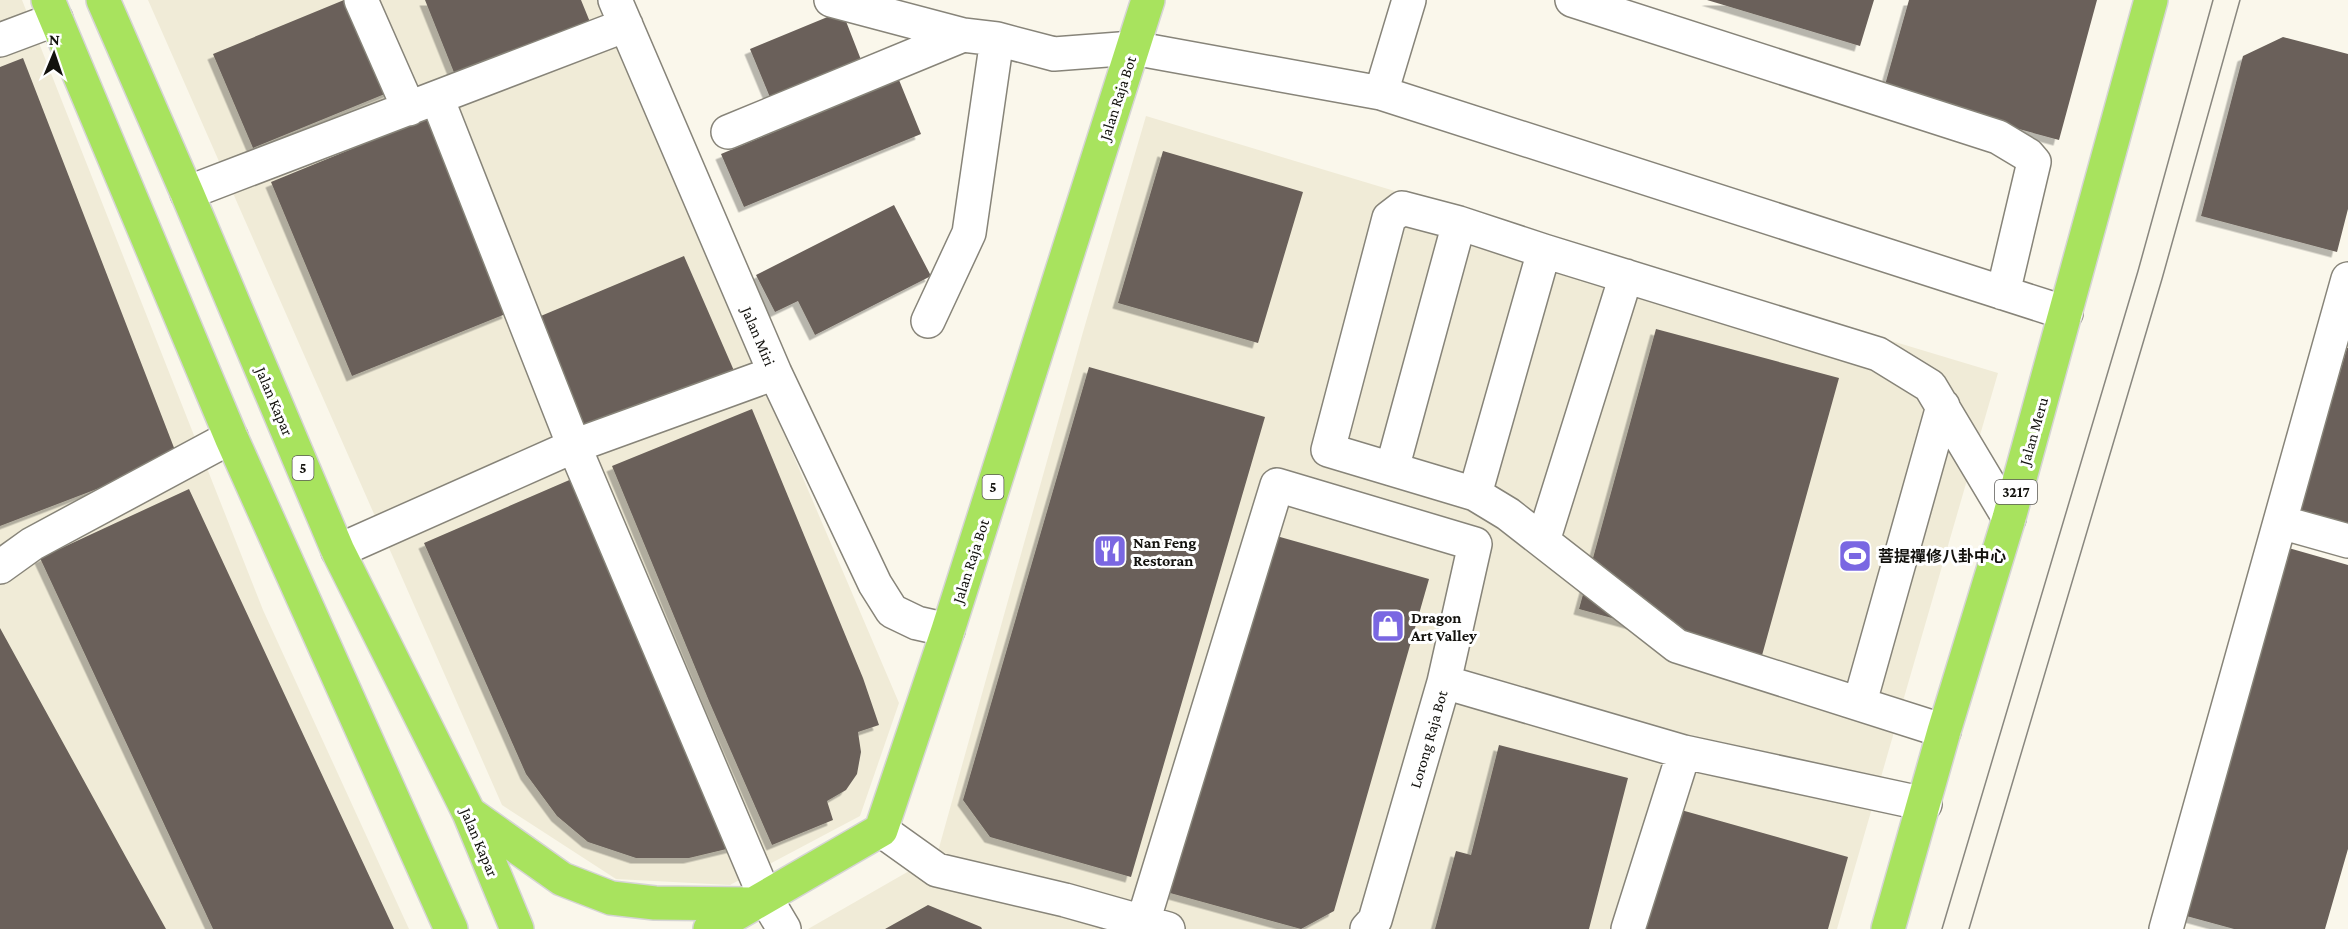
<svg xmlns="http://www.w3.org/2000/svg" width="2348" height="929" viewBox="0 0 2348 929" font-family="'Crimson Pro','Noto Sans SC',serif">
	<defs>
		<filter id="shadow"><feDropShadow dx="-5.5" dy="5.5" stdDeviation="0" flood-color="#0004"/></filter>
	</defs>
	<rect width="100%" height="100%" fill="#faf7eb"/>
	<path fill="#f0ebd7" d="M0,0H22L263,610L409,929H0Z
		M148,0H599L899,703L860,816L730,885L616,879L502,805Z
		M1146,116L1998,373L1837,929H808L937,855L1083,332Z"/>
	<path fill="#6a615a" filter="url(#shadow)" d="M344,0H360L397,89L253,148L213,54Z
		M425,0H581L590,22L455,75Z
		M1707,0H1874L1860,46Z
		M1909,0H2097L2059,140L1883,92Z
		M842,11L865,70L774,107L750,49Z
		M2283,37L2348,54V209L2337,252L2201,216L2243,56Z
		M23,58L178,458L0,526V67Z
		M899,80L921,134L744,207L721,154Z
		M427,118L508,313L352,376L271,182Z
		M1163,151L1303,192L1258,343L1118,303Z
		M894,205L931,276L815,335L798,301L775,312L756,275Z
		M684,256L735,373L586,436L536,318Z
		M1656,329L1839,378L1761,659L1579,609Z
		M2347,348H2348V525L2300,512Z
		M1089,367L1265,417L1131,877L990,837L963,800Z
		M752,409L863,678L879,725L858,732L861,752L857,774L846,790L827,801L833,820L772,845L709,701L612,466Z
		M574,478L735,847L689,858H636L588,842L557,816L526,774L424,543Z
		M189,489L296,719L394,929H213L40,558Z
		M1273,535L1429,579L1334,911L1301,929L1170,893Z
		M2282,546L2348,565V849L2325,929H2234L2179,914Z
		M0,628L127,859L166,929H0Z
		M1499,745L1628,778L1589,929H1435L1456,851L1471,855Z
		M1674,808L1848,857L1828,929H1639Z
		M928,905L981,927L982,929H885Z"/>
	<g fill="none" stroke-linecap="round" stroke-linejoin="round">
		<defs>
			<path id="minor" d="M361,0L409,109
				M615,0L775,373L875,584L892,611L917,623L948,630
				M831,0L963,35L997,39L1054,54L1133,48L1381,93L2066,313
				M1572,0L1998,137L2028,155L2034,162L2003,293
				M0,40L56,19
				M1381,93L1409,0
				M437,98L574,446L765,897L784,929
				M728,132L963,35
				M187,193L626,25
				M928,321L969,233L997,39
				M1392,469L1459,223
				M1475,494L1544,251
				M2280,522L2348,541
				M1543,541L1626,276
				M338,551L574,446L775,373
				M0,567L32,544L231,437
				M1444,682L1684,752L1925,804
				M1860,702L1943,406
				M1944,731L1677,646L1508,514L1475,494L1328,450L1389,218L1402,208L1459,223L1544,251L1878,354L1930,386L2009,518
				M881,830L937,870L1065,900L1168,929
				M1143,922L1277,485L1475,544L1444,682L1375,920L1367,929
				M1628,929L1684,752
				M2166,929L2348,279"/>
			<path id="highway" d="M48,0L231,437L451,929
				M103,0L187,193L338,551L469,813L517,929
				M469,813L562,879L611,898L655,903L750,904
				M710,929L881,830L948,630L1148,0
				M1888,929L1944,731L2009,518L2151,0"/>
		</defs>
		<use href="#minor" stroke="#878479" stroke-width="36"/>
		<use href="#highway" stroke="#d5d4d4" stroke-width="36"/>
		<use href="#minor" stroke="#fff" stroke-width="33"/>
		<use href="#highway" stroke="#a8e35e" stroke-width="33"/>
		<path stroke="#89877f" stroke-width="1.5" d="M1942,929L2138,271L2213,0
			M1969,929L2162,279L2240,0"/>
	</g>
	<defs>
		<symbol id="restaurant-square" viewBox="-11 -11 22 22"><rect x="-9" y="-9" width="18" height="18" rx="4" fill="#7a67e2" stroke="#fff"/><path d="M-5-6h1v4h1v-4h1v4h1v-4h1v5L-1.5 .5V6h-2V.5L-5-1ZM5-6V6H3V1.5H1.5Q1.5-4 5-6Z" fill="#fff"/></symbol>
		<symbol id="stadium-square" viewBox="-11 -11 22 22"><rect x="-9" y="-9" width="18" height="18" rx="4" fill="#7a67e2" stroke="#fff"/><path d="M0-5a6.5 5 0 1 0 0 10a6.5 5 0 1 0 0-10ZM-3.5-1.8h7v3.6h-7Z" fill="#fff"/></symbol>
		<symbol id="shop-square" viewBox="-11 -11 22 22"><rect x="-9" y="-9" width="18" height="18" rx="4" fill="#7a67e2" stroke="#fff"/><path d="M-5-2.5h2.3a2.7 3.5 0 0 1 5.4 0H5L5.5 6h-11ZM-1.5-2.5h3a1.5 2.3 0 0 0-3 0Z" fill="#fff"/></symbol>
	</defs>
	<g fill-rule="evenodd">
		<use href="#restaurant-square" x="1091" y="532" width="38" height="38"/>
		<use href="#stadium-square" x="1836" y="537" width="38" height="38"/>
		<use href="#shop-square" x="1369" y="607" width="38" height="38"/>
	</g>
	<g text-anchor="middle" stroke-width="6" stroke-linejoin="round" paint-order="stroke">
		<g fill="#fff" stroke="#5a5956" stroke-width="1.5">
			<rect x="292.5" y="456" width="21" height="24" rx="4.5"/>
			<rect x="982.5" y="475" width="21" height="24" rx="4.5"/>
			<rect x="1995" y="480" width="42" height="24" rx="4.5"/>
		</g>
		<g font-size="15" font-weight="bold" fill="#13120e">
			<text x="303" y="473">5</text>
			<text x="993" y="492">5</text>
			<text x="2016" y="497">3217</text>
		</g>
		<g font-size="16" fill="#13120e" stroke="#fff">
			<text transform="translate(1117 98) rotate(-72)" y="6">Jalan Raja Bot</text>
			<text transform="translate(759 336) rotate(67)" y="6">Jalan Miri</text>
			<text transform="translate(275 401) rotate(67)" y="6">Jalan Kapar</text>
			<text transform="translate(2033 431) rotate(-74)" y="6">Jalan Meru</text>
			<text transform="translate(970 561) rotate(-72)" y="6">Jalan Raja Bot</text>
			<text transform="translate(1428 739) rotate(-74)" y="6">Lorong Raja Bot</text>
			<text transform="translate(480 842) rotate(67)" y="6">Jalan Kapar</text>
		</g>
		<g font-size="16" font-weight="bold" fill="#13120e" stroke="#fff" text-anchor="start">
			<text x="1133" y="548">Nan Feng<tspan x="1133" dy="18">Restoran</tspan></text>
			<text x="1878" y="562">菩提禪修八卦中心</text>
			<text x="1411" y="623">Dragon<tspan x="1411" dy="18">Art Valley</tspan></text>
		</g>
	</g>
	<g transform="translate(54 54) rotate(2)" stroke="#ffffff" stroke-width="4.5" paint-order="stroke">
	<path d="M0-4.5L10 22L0 15L-10 22Z" fill="#13120e"/>
	<text y="-9" font-size="16" font-weight="bold" text-anchor="middle" fill="#13120e">N</text>
	</g>
</svg>
